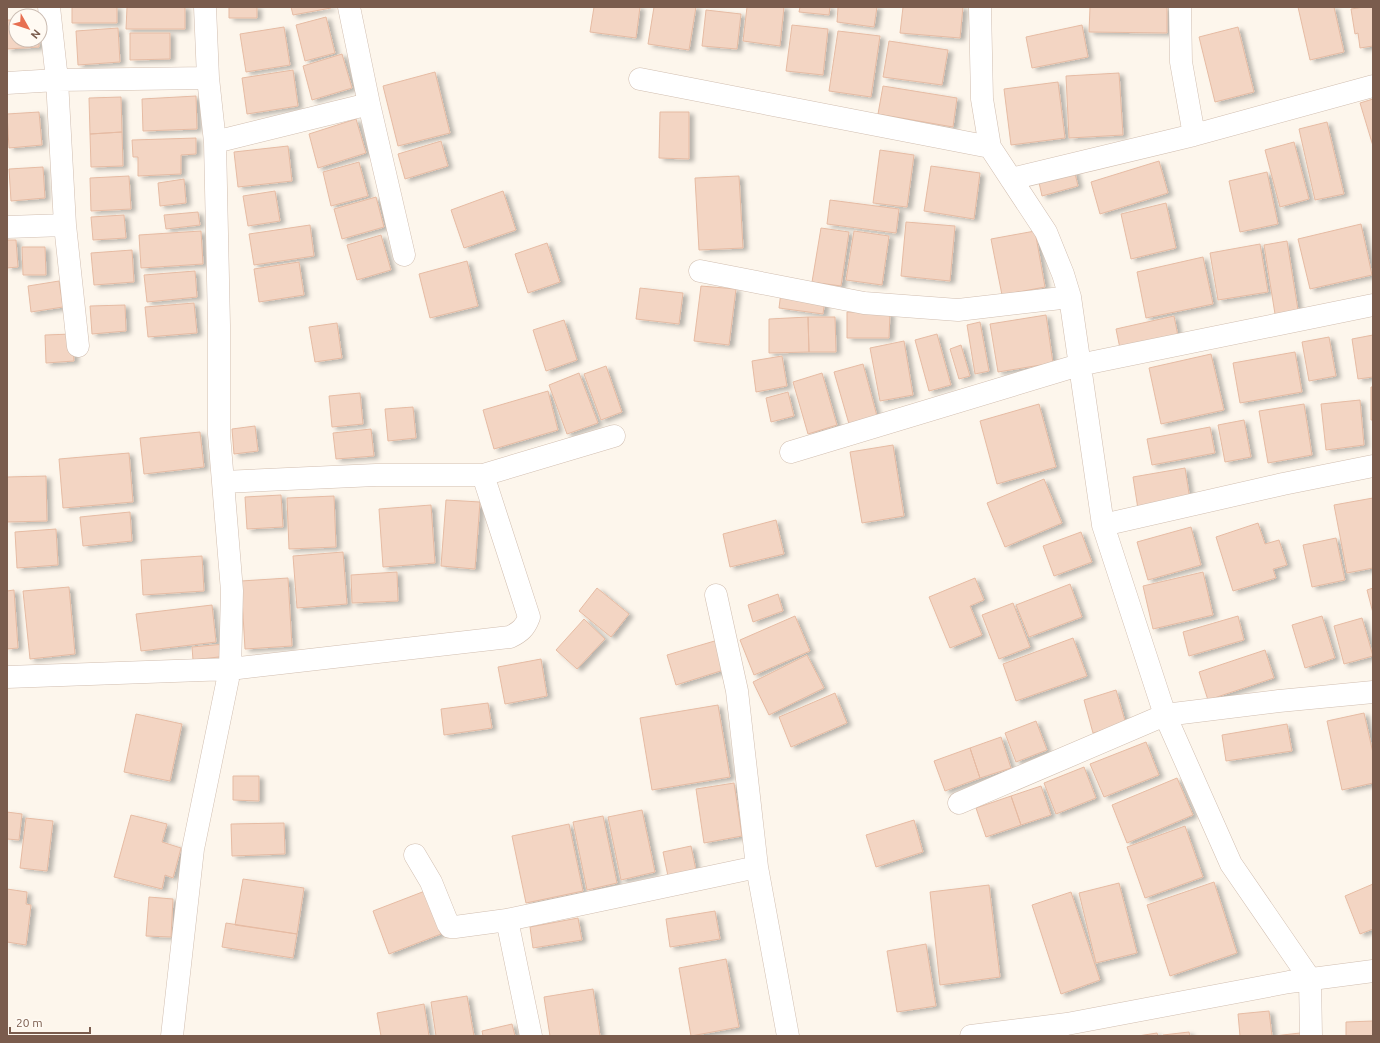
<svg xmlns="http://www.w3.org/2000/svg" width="1380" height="1043" viewBox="0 0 1380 1043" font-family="Ubuntu,sans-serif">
	<defs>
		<filter id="shadow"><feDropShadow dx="4.5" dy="2.5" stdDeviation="2" flood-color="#0004"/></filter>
	</defs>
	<rect width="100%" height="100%" fill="#fdf6ec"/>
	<path fill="#f3d5c3" stroke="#e6bba3" filter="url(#shadow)" d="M72,7H117V23H72Z
		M127,7H185V29H126Z
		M229,7H257V18H229Z
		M291,7H330L331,8L293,15Z
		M594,7H640L636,38L590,32Z
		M654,7H696L689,50L648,44Z
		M747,7H784L780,46L743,41Z
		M800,7H830L829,15L799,12Z
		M838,7H877L874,27L837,22Z
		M903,7H963L960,38L900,33Z
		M1090,7H1167V33L1089,32Z
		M1298,7H1334L1344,52L1310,60Z
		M1364,7H1373V46L1360,48L1358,33L1355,34L1351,9Z
		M706,10L741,14L737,49L702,46Z
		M326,17L335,53L305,61L296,25Z
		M7,20H16V40H39V47L7,49Z
		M792,25L828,29L823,75L786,71Z
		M1082,25L1088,57L1032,68L1026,37Z
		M284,27L290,65L246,72L240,34Z
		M1238,27L1254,92L1215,102L1199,37Z
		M118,28L120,62L78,65L76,31Z
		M838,31L880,36L871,97L829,91Z
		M130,33H170V59L130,60Z
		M889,41L948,50L942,85L883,77Z
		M342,54L352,88L312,100L303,66Z
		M293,70L298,106L247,114L242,78Z
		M435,72L450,133L398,146L383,86Z
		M1119,73L1123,135L1069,138L1066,76Z
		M1058,82L1065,138L1011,145L1004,89Z
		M883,86L957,98L953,127L878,114Z
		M196,96L197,129L143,131L142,99Z
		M121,97L122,132L90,134L89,98Z
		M1373,99V146L1360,103Z
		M39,112L42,145L9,148L7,114Z
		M660,112H689V159L659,158Z
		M356,119L366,153L318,168L309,134Z
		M1327,122L1344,194L1315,200L1299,129Z
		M122,132L123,166L91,167L90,134Z
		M196,138V154L181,155V174L138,176V157H133L132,140Z
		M441,141L448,166L405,179L398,154Z
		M1294,142L1309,199L1280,207L1265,150Z
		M288,146L292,181L238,187L234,152Z
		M880,150L914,155L907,207L873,203Z
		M1159,161L1168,193L1100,214L1091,182Z
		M359,162L368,196L331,206L323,172Z
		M931,166L980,173L974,219L924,211Z
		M43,167L45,198L11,201L9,169Z
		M1074,169L1078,186L1042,196L1038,178Z
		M1267,172L1278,224L1240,232L1229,181Z
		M129,176L131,209L91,211L90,178Z
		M739,176L743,248L699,250L695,178Z
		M184,179L186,203L160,206L158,183Z
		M275,191L280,221L248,226L243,196Z
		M503,191L516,230L464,248L451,210Z
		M376,197L384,227L342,239L334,209Z
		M830,200L899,209L896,233L827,224Z
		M1166,203L1176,248L1131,259L1121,214Z
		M198,212L200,225L166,229L164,215Z
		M124,215L126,238L93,240L91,217Z
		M906,222L955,226L950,281L901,276Z
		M1361,224L1372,275L1310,289L1298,239Z
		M310,225L314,256L254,265L249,234Z
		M821,228L849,232L841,286L812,282Z
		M201,231L203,264L141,268L139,235Z
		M854,231L889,236L882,285L846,280Z
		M1035,231L1045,287L1002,295L991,239Z
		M381,235L391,270L357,280L347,245Z
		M7,240H16L18,267L7,268Z
		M1287,241L1298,310L1275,314L1264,245Z
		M547,243L560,282L528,293L515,254Z
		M1260,244L1268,292L1218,300L1210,253Z
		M22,247H45L46,275H23Z
		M132,250L134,282L94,285L91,253Z
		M1203,257L1213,304L1146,318L1137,272Z
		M467,261L478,306L430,318L419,274Z
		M299,262L304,295L259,302L254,269Z
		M195,271L197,297L147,302L144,275Z
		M59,281L63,307L31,312L28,286Z
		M701,286L736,289L729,345L694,341Z
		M640,288L683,293L679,324L636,319Z
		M781,292L825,299L823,314L779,308Z
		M194,303L197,333L148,337L145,307Z
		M125,305L126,331L92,334L90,306Z
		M847,312H890L889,338H847Z
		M1046,315L1053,363L998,372L990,324Z
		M1174,316L1179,341L1121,353L1116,329Z
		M808,317L809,352L769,353V319Z
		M808,317H835L836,352H809Z
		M564,320L577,360L546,371L533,330Z
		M980,322L989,371L975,374L967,325Z
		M337,323L342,358L315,362L309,327Z
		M72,334L74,361L46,363L45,335Z
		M937,334L951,385L929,391L915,340Z
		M1373,335V377L1358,379L1352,339Z
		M1329,337L1336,376L1309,381L1302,342Z
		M904,341L913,395L880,401L870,348Z
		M961,345L970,376L959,379L950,349Z
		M1295,352L1302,392L1240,403L1233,363Z
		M1211,354L1224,410L1161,424L1149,368Z
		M782,356L787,386L756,392L752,361Z
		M863,364L877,416L849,424L834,372Z
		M606,366L622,412L601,420L584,374Z
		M579,373L598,423L567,434L549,385Z
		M822,373L837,425L808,434L793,382Z
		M1371,387H1373V420H1371Z
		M548,391L558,430L494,449L483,410Z
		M788,392L794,416L771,422L766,398Z
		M360,393L363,424L332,427L329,396Z
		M1360,400L1364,445L1326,450L1321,404Z
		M1039,404L1056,467L997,484L980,421Z
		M1304,404L1312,455L1268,463L1259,411Z
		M413,407L416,438L388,441L385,409Z
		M1244,420L1251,457L1225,462L1218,425Z
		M255,426L258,451L234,454L232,429Z
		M1210,427L1215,453L1152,465L1147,439Z
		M371,429L374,456L336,459L333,433Z
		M200,432L204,467L144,474L140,438Z
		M893,445L904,516L862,523L850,452Z
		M129,453L133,502L63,508L59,459Z
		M1185,468L1190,500L1138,509L1133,477Z
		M46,476L47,521L7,522V477Z
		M1044,479L1062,523L1005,547L987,503Z
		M281,495L283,527L247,529L245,497Z
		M334,496L336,547L289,549L287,498Z
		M1373,498V568L1347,573L1334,505Z
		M446,500L480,502L475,569L441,566Z
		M431,505L435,563L383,567L379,509Z
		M130,512L132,541L83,546L80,517Z
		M776,520L784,554L730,567L723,534Z
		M1258,523L1265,544L1279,540L1287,565L1273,569L1276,578L1233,591L1216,537Z
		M1191,527L1201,565L1148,580L1137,542Z
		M56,529L58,565L17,568L15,532Z
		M1081,532L1092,562L1054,576L1043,546Z
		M1336,538L1345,580L1312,587L1303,545Z
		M343,552L347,604L297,608L293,556Z
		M202,556L204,591L143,595L141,560Z
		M397,572L398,601L352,603L351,575Z
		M1203,572L1213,615L1153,629L1143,586Z
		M288,578L292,646L245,649L241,581Z
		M975,578L984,600L970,606L982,635L950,648L929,597Z
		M1070,584L1082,617L1029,637L1016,605Z
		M69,587L75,654L30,659L23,591Z
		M597,588L629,614L611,637L579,611Z
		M1373,588V613L1367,590Z
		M14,590L18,648L7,649V591Z
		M778,594L783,611L753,622L748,605Z
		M1013,603L1030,647L999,659L982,615Z
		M212,605L216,642L141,651L136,614Z
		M795,616L810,651L754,675L740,640Z
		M1238,616L1244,640L1189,656L1183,632Z
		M1322,616L1335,658L1305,668L1292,625Z
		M1362,618L1373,656L1344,664L1334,626Z
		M584,619L605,639L577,669L556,650Z
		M1073,638L1087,676L1016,701L1003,664Z
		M718,640L727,669L676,685L667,655Z
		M225,644L227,656L193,660L192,647Z
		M1265,650L1274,678L1208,700L1199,672Z
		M807,655L824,688L769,715L753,682Z
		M541,659L547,696L505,704L498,667Z
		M1116,690L1126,724L1093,733L1084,700Z
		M835,693L847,723L791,747L779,717Z
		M488,703L492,728L444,735L441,709Z
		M718,705L730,777L652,790L640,718Z
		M1364,713L1373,753V783L1342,790L1327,721Z
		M136,714L182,724L170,781L124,772Z
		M1036,721L1047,750L1016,762L1005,733Z
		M1287,724L1292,751L1226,761L1222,735Z
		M1001,737L1011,768L980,778L970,748Z
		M1146,742L1159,775L1104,797L1090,764Z
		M970,748L980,778L945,791L934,761Z
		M1084,767L1096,798L1056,814L1044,783Z
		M233,776H259V801L233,800Z
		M1177,778L1193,815L1127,843L1112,805Z
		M734,783L742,836L704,843L696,789Z
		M1041,786L1051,815L1021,825L1011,796Z
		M1011,796L1021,825L986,837L976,808Z
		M642,810L655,872L621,880L608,817Z
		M7,812L22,814L19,840L7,839Z
		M131,815L167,824L162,842L181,848L173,878L165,875L162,889L114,877Z
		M603,816L617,883L587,890L573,822Z
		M26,818L53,821L47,871L20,868Z
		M914,820L923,852L876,867L866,835Z
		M284,823L285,854L232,856L231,824Z
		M569,824L583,891L526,903L512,836Z
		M1185,826L1203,877L1145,898L1127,847Z
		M691,846L697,875L669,881L663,852Z
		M243,879L304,888L297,934L235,925Z
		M1214,882L1237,953L1170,976L1147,905Z
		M1119,883L1137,953L1096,963L1079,893Z
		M1373,884V929L1360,934L1345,896Z
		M989,885L1000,977L940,985L930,892Z
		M7,889L27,892L26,904L31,905L26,945L7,942Z
		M425,891L441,934L389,954L373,911Z
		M1071,892L1100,980L1061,994L1032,905Z
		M149,897L173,899L171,937L146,936Z
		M715,911L720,939L670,947L666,919Z
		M578,918L582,940L533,948L530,927Z
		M226,923L297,934L293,958L222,947Z
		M926,944L936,1006L897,1012L887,951Z
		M726,959L739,1027L691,1036L679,968Z
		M593,989L600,1036H550L544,997Z
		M467,996L474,1036H436L431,1002Z
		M424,1004L429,1036H381L377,1013Z
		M1269,1011L1272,1036H1240L1238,1014Z
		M1373,1021V1036H1346V1022Z
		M512,1024L515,1036H483L482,1031Z
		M1189,1032L1190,1036H1163V1035Z
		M1157,1033L1158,1036H1138Z
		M1300,1033L1301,1036H1274Z"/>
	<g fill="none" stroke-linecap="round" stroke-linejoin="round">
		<defs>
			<path id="minor" d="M49,7L57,80L65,225L78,346
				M349,7L369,104L404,255
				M980,7L982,99L990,147L1046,232L1063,274L1070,297L1103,525L1165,715L1231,864L1310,979L1311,1036
				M1180,7L1181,62L1194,135
				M640,79L990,147
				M7,83L57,80L208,78
				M215,142L369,104
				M1011,179L1194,135L1373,86
				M7,227L65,225
				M700,271L864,303L958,310L1070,297
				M791,452L1079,365L1373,305
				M223,482L376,475H483L614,436
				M1103,525L1283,484L1373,466
				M716,595L737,691L757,867L788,1036
				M7,677L230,669L510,637C520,632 525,628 529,617L483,475
				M959,803L1165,715L1279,701L1373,692
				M415,855L431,882L448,924L450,927H455L507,920L757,867
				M507,920L531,1036
				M172,1036L193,849L230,669L232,591L219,434V325L215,142L208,78L205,7
				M971,1036L1067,1024L1289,982L1373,971"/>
		</defs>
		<use href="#minor" stroke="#d1beb0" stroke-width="23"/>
		<use href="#minor" stroke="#fff" stroke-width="22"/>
	</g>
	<rect width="1380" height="1043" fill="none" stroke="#7a5c4d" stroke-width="16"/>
	<g transform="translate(28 28) rotate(129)"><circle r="19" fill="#fffaf3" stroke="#cabbb1"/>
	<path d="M0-3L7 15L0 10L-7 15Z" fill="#e76f51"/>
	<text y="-6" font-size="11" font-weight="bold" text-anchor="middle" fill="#7a5c4d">N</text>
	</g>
	<path d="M10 1027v6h80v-6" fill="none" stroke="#7a5c4d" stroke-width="2"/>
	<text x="16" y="1027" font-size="12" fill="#7a5c4d" stroke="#fffaf3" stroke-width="3" paint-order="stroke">20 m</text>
</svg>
